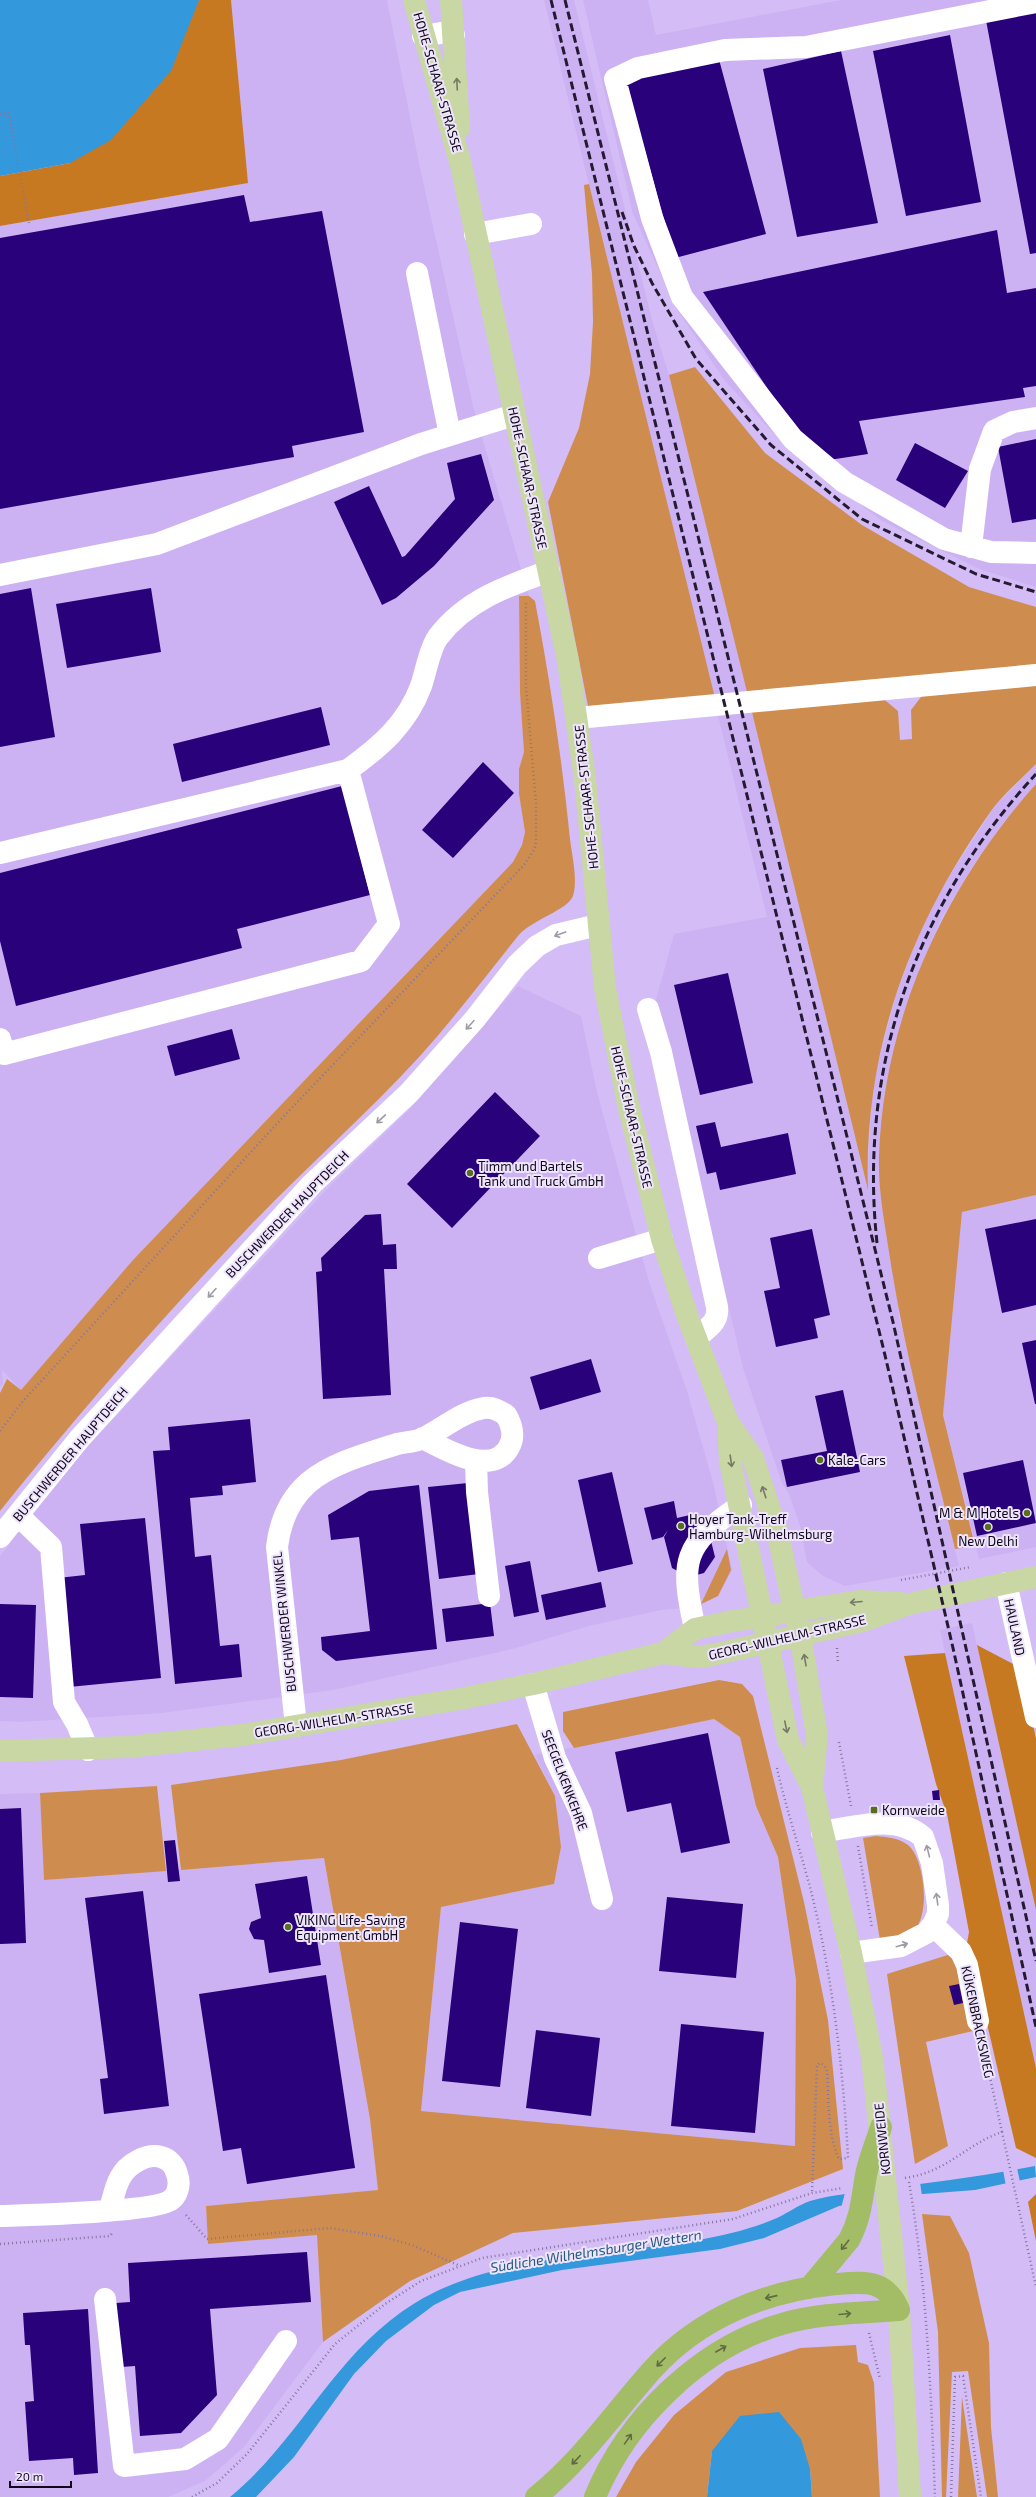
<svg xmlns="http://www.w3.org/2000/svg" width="1036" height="2497" viewBox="0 0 1036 2497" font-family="'Exo 2',sans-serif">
	<rect width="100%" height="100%" fill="#d4bdf6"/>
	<path fill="#ccb2f2" d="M231,0H387L419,163L474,410L529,596H519L520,693L524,752L519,769V794L525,832L522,845L513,862L133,1260L21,1390L2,1370L3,1384L0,1387V226L248,183Z
		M544,0H574L652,320L669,375L739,656L867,1187L872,1087L895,998L921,928L945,883L995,806L1036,764V784L1006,819L972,867L942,917L921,966L901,1025L889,1072L883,1117L899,1317L959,1566L845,1586L823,1576L807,1562L800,1526L789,1494L782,1483L743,1368L656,1000L674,934L767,917Z
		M583,0H648L656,35L841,0H1036V587L979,569L882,521L789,450L725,381L678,311L633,214Z
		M518,986L581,1016L597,1092L649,1282L687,1391L714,1486L732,1570L718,1596L697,1607L661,1610L589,1626L516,1648L333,1690L162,1713L21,1722L0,1721V1556L76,1459L329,1187L410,1109Z
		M1036,1195V1547L979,1559L943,1415L962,1212Z
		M972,1623L1036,1910V2068L940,1630Z
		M714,1719L740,1737L756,1806L778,1857L796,1980L795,2146L421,2111L441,1907L554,1884L561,1847L555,1796L535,1755Z
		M40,1793L44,1880L324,1858L370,2119L378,2190L206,2206L208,2244L317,2235L323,2342L244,2447L205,2481L168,2497H0V1794Z"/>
	<path fill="#ce8d4f" d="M589,184L715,698L589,711L548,502L579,428L590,374L593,322L592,274L584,185Z
		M695,367L765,453L862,525L969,587L1036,607V670L748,696L669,375Z
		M519,596H529L535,601C550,680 562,759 570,839C572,856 578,880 573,896C568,910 531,920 518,936C486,976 455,1017 420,1056C365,1116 302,1171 246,1230C160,1320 78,1414 0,1511V1393L7,1379L21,1390L133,1260L513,862L522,845L525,832L519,794V769L524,752L520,693Z
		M1036,682V764C1022,778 1006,792 994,807C912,920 863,1049 868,1190L751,708L880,696L898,711L900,740L912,739L911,710L924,693Z
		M1036,784V1195L962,1212L943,1415L975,1546L955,1549C932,1453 905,1357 890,1258C885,1225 878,1191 879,1157C883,1019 945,886 1036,784Z
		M727,1549L731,1570L718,1596L701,1604Z
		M719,1680L742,1684L753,1696L804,1902L828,2020L843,2169L737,2211L513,2233L410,2281L323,2342L317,2235L208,2244L206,2206L378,2190L370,2119L324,1858L181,1870L171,1785L341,1760L517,1724L555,1796L561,1847L554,1884L441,1907L421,2111L795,2146L796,1980L778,1857L756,1806L740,1737L714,1719L574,1748L563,1731V1712Z
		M157,1786L166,1871L44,1880L40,1793Z
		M876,1836C887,1837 899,1838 908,1845C925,1859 931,1917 913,1931C905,1938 890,1938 880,1940L863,1838Z
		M951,1954L966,1992L973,2031L926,2042L948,2146L915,2164L887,1974Z
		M922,2214L950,2216L969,2253L989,2343L991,2427L998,2497H987L968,2371L952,2372L946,2497H942L938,2332Z
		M856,2345L858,2362L868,2365L874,2383L880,2497H812L810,2469L712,2451L707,2497H616L636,2462L674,2415L726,2372L800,2348Z
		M962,2397L977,2497H958Z"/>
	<path fill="#c77922" d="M199,0H231L248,183L0,226V176L70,163Z
		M977,1645L1017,1666L1029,1704L1036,1739V1910Z
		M945,1653L1036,2068V2158L1016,2148L988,2028L966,1949L969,1932L947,1814L936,1784L904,1656Z
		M1036,2194V2241L1028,2202Z"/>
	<path fill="#3398dc" d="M0,0H199L171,71L111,140L70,163L0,176Z
		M1035,2166L1036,2177L975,2190L923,2194L839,2206L764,2238L720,2249L562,2270L460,2292L434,2305L386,2341L354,2374L294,2457L256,2497H230C301,2439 334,2353 415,2303C492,2255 609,2255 698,2240C725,2235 752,2229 777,2218C788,2213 798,2205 810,2201C833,2194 858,2193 882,2189C933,2182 984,2176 1035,2166Z
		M779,2412L801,2439L810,2469L812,2497H707L712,2451L740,2416Z"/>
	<path fill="#d4bdf6" d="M1017,2168L1020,2182L1006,2186L1003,2170Z
		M920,2182L922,2196L841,2208L845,2193Z"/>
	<path fill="#29017a" d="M1036,6V253L1030,254L985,15Z
		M950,35L981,202L906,216L873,51Z
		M841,51L878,223L797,237L763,69Z
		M717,52L766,234L675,258L625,80Z
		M244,195L250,222L322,211L364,432L292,446L294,457L0,509V238Z
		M997,230L1007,293L1036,288V386L1023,388L1025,397L859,421L868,454L829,460L796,431L703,292Z
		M1036,439V519L1012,523L998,447Z
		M915,443L968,471L945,508L896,480Z
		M481,454L494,500L434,566L396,598L382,605L334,502L369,486L402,557L405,556L455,499L447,463Z
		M31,588L55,737L0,747V594Z
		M151,588L161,652L67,668L56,604Z
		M321,707L330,745L182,782L173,744Z
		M483,762L514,793L453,858L422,830Z
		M342,786L370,895L237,929L242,948L16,1006L0,941V873Z
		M728,973L753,1083L700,1095L674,985Z
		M232,1029L240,1059L175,1076L167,1046Z
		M495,1092L540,1136L452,1228L407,1184Z
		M715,1122L721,1147L788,1133L796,1174L720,1190L716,1172L707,1174L696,1126Z
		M381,1214L383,1245L396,1244L397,1269H384L391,1395L323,1399L316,1272L322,1271L321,1258L365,1215Z
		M1036,1219V1305L1002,1313L985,1229Z
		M812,1229L830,1315L814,1319L818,1338L776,1347L764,1291L780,1288L770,1238Z
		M1036,1340V1404H1035L1022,1343Z
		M591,1359L601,1392L540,1410L530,1377Z
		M843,1390L860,1472L787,1487L781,1460L827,1451L815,1396Z
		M250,1419L256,1482L222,1486L223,1495L190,1498L195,1557L211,1555L220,1646L239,1644L242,1677L175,1684L153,1451L170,1450L168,1427Z
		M1023,1460L1036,1523L977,1536L963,1473Z
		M612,1472L633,1564L598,1572L578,1480Z
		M468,1483L479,1574L439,1579L428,1487Z
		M419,1485L437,1649L336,1661L322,1650L321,1637L370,1631L359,1537L331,1540L328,1515L369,1491Z
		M674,1501L677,1518L690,1515L707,1525L715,1557L704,1573L689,1577L672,1568L664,1537L668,1530L663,1537L652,1540L644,1508Z
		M145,1518L161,1678L69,1687L58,1578L85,1575L80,1524Z
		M530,1561L539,1612L514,1617L505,1566Z
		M601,1582L606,1607L546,1620L541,1595Z
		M490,1603L494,1636L446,1642L442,1609Z
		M0,1604L36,1605L33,1698L0,1697Z
		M708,1733L730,1843L681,1853L671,1803L627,1812L615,1752Z
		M939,1790L940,1800H933L932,1791Z
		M21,1808L26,1943L0,1944V1809Z
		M175,1840L180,1881L168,1882L164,1841Z
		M307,1876L321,1965L269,1973L264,1940L254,1939L249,1929L251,1922L261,1918L255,1884Z
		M143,1891L169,2106L104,2114L100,2079L108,2078L85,1898Z
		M667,1897L743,1904L736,1978L659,1971Z
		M460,1922L518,1929L500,2087L442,2081Z
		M326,1975L355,2168L247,2184L241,2148L223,2151L199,1994Z
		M959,1984L963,2003L954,2005L949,1986Z
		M681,2024L764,2032L755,2133L671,2126Z
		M536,2030L600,2038L591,2116L526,2108Z
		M307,2252L311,2302L210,2309L217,2395L181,2433L140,2436L135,2366L121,2367L116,2303L130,2302L128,2263Z
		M88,2309L98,2473L74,2475L73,2458L29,2461L25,2402L34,2401L30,2345H25L23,2313Z"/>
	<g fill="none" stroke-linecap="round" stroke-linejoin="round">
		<path stroke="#86759f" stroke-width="2.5" stroke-dasharray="1 3" stroke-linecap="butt" d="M0,114L9,113L29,223
			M0,1431L23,1401L283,1117L524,865L534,850L536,842V803L526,687V601
			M901,1580L971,1567
			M837,1648L838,1663
			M839,1742L851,1806
			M777,1768C786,1809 800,1849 811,1891C833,1979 843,2068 848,2158L839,2159C827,2133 829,2100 827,2071L824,2065L820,2063L817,2065L812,2193
			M858,1846L872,1928
			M982,2041L1002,2132
			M905,2178C948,2172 966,2144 1002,2132L1036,2287
			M909,2182C927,2286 931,2392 935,2497
			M186,2215L207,2239L330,2228L380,2236L412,2245L458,2265
			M0,2244L110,2236L113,2232
			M869,2333L880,2379
			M192,2497L217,2483L247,2454L335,2344L385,2304L421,2281L482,2258L733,2219L812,2193L843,2188
			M951,2497L955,2377L963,2376L981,2497"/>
		<path stroke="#fff" stroke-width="22" d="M1036,2L806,47L725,50L638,68L615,79L652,218L682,297L793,439L844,482L944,539L991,552L1036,553
			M423,36L447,32L454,35
			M475,234L531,224
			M417,273L450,435
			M971,547L980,469L994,431L1013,422L1036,418
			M0,575L157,544L421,444L514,415
			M577,718L1036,675
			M0,853L348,770C380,747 407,724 421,686C426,672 429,650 438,637C466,600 507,586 549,571
			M648,1009L661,1052L717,1307C719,1323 707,1328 696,1338
			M0,1039L4,1054L361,961L389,924L348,770
			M599,1258L662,1239
			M476,1460L477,1492L489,1596
			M18,1515L51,1547L64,1702L77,1724L88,1750
			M0,1537L80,1438L312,1184L409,1093L475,1019L517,965L537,946L556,935L598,925
			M1006,1583L1036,1717
			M695,1629C680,1561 682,1545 741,1505
			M533,1684L555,1758L581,1813L602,1899
			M296,1726L277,1547C280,1522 290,1499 308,1483C331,1463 369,1453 397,1444C406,1442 416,1442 424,1438C444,1428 461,1412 484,1408C493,1407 498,1410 506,1415C512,1425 515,1437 509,1447C493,1478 444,1449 423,1438
			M822,1832C855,1827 896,1813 923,1837L932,1863L938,1905V1914L933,1925L926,1933L901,1946L851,1953
			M933,1925L961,1952L967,1965L978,2021
			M0,2216C26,2215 159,2212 172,2199C179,2193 180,2182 177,2174C175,2166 169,2159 161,2157C147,2153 127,2164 120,2178C115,2187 113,2199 110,2209
			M105,2299L124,2466L185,2459L218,2439L286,2341"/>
		<path stroke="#c8d7a3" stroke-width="22" d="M414,0L461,165L568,661L585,779L605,988L628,1104L662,1239L687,1315L728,1422L753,1458L777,1531L800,1635L817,1735L812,1787
			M451,0L459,128
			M728,1422L730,1461L788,1740L812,1787L851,1953L872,2057L899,2310L910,2497
			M663,1653L695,1629L733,1621L859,1601L900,1603
			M0,1751L128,1747L242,1735L460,1699L533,1684L663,1653L698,1657L712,1655L863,1621L909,1604L1036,1577"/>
		<path stroke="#a3bd66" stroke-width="22" d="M809,2288L849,2240C861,2218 862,2198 866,2175C869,2159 876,2143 881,2127
			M536,2497C582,2460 613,2414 652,2370C700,2317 766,2291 836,2284C865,2282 886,2279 899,2310C860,2313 819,2313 782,2324C700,2347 627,2419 595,2497"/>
		<path stroke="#251a32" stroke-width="3" stroke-dasharray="8 4" stroke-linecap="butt" d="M551,0L884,1351L953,1648L1036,2027
			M565,0L893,1322L1036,1961
			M622,212L634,246L652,283L696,359L771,445L862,519L976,574L1036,592
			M877,1243C858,1066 916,904 1036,774"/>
	</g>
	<defs><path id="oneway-shaft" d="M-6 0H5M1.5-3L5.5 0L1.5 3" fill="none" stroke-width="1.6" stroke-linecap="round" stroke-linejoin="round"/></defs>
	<g stroke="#757965">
		<use href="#oneway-shaft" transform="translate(457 84) rotate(-93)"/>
		<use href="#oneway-shaft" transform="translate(731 1461) rotate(82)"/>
		<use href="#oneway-shaft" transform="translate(764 1492) rotate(-108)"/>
		<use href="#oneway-shaft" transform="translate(856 1602) rotate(175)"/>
		<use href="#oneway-shaft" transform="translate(805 1660) rotate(-100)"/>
		<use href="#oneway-shaft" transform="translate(786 1727) rotate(78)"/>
	</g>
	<g stroke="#9f9ba3">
		<use href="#oneway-shaft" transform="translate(560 934) rotate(160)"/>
		<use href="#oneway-shaft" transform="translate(470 1025) rotate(132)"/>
		<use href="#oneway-shaft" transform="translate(381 1119) rotate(137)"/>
		<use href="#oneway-shaft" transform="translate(212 1293) rotate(132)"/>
		<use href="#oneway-shaft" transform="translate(928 1851) rotate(-104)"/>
		<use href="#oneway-shaft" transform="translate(937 1899) rotate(-98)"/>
		<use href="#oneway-shaft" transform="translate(902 1945) rotate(-16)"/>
	</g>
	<g stroke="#606b43">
		<use href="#oneway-shaft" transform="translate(845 2245) rotate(129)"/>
		<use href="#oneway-shaft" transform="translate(771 2297) rotate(167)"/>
		<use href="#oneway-shaft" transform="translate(845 2314) rotate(-5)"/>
		<use href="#oneway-shaft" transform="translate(721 2349) rotate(-30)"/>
		<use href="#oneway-shaft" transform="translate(661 2362) rotate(135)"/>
		<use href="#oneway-shaft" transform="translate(628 2439) rotate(-55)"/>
		<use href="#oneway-shaft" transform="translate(576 2460) rotate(134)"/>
	</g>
	<g fill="#596e1c" stroke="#eee5fd" stroke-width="1.5">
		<circle cx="470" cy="1173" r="4"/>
		<circle cx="820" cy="1460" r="4"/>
		<circle cx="1027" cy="1513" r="4"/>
		<circle cx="681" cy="1526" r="4"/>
		<circle cx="988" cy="1527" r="4"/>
		<rect x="870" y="1806" width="8" height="8" rx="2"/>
		<circle cx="288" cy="1927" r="4"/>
	</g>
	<g text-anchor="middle" stroke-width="4" stroke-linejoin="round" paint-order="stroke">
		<g font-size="13" fill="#0f0619" stroke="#eee5fd">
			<text transform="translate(438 82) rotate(74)" y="5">HOHE-SCHAAR-STRASSE</text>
			<text transform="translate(528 478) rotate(78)" y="5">HOHE-SCHAAR-STRASSE</text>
			<text transform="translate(586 797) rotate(-96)" y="5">HOHE-SCHAAR-STRASSE</text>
			<text transform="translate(632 1117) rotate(77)" y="5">HOHE-SCHAAR-STRASSE</text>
			<text transform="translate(287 1214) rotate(-46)" y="5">BUSCHWERDER HAUPTDEICH</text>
			<text transform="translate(70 1454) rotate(-50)" y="5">BUSCHWERDER HAUPTDEICH</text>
			<text transform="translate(284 1622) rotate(-96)" y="5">BUSCHWERDER WINKEL</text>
			<text transform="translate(1015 1627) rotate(78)" y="5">HAULAND</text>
			<text transform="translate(787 1637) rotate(-13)" y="5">GEORG-WILHELM-STRASSE</text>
			<text transform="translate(334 1720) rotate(-9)" y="5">GEORG-WILHELM-STRASSE</text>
			<text transform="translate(565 1780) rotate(69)" y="5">SEEGELKENKEHRE</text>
			<text transform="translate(978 2022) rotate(78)" y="5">KÜKENBRACKSWEG</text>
			<text transform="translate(882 2139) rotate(-96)" y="5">KORNWEIDE</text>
		</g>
		<g font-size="13" fill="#0f0619" stroke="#eee5fd" text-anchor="start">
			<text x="478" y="1171">Timm und Bartels<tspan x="478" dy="15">Tank und Truck GmbH</tspan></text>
			<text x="828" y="1465">Kale-Cars</text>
			<text x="1019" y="1518" text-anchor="end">M &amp; M Hotels</text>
			<text x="689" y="1524">Hoyer Tank-Treff<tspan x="689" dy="15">Hamburg-Wilhelmsburg</tspan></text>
			<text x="988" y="1546" text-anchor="middle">New Delhi</text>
			<text x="882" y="1815">Kornweide</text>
			<text x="296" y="1925">VIKING Life-Saving<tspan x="296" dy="15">Equipment GmbH</tspan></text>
		</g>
		<g font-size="14" font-style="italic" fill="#26587c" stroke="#eee5fd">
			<text transform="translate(596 2251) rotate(-9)" y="5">Südliche Wilhelmsburger Wettern</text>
		</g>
	</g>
	<path d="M10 2481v6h61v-6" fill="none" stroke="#0f0619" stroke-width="2"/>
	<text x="16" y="2481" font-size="12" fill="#0f0619" stroke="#eee5fd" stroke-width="3" paint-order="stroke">20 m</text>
</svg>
